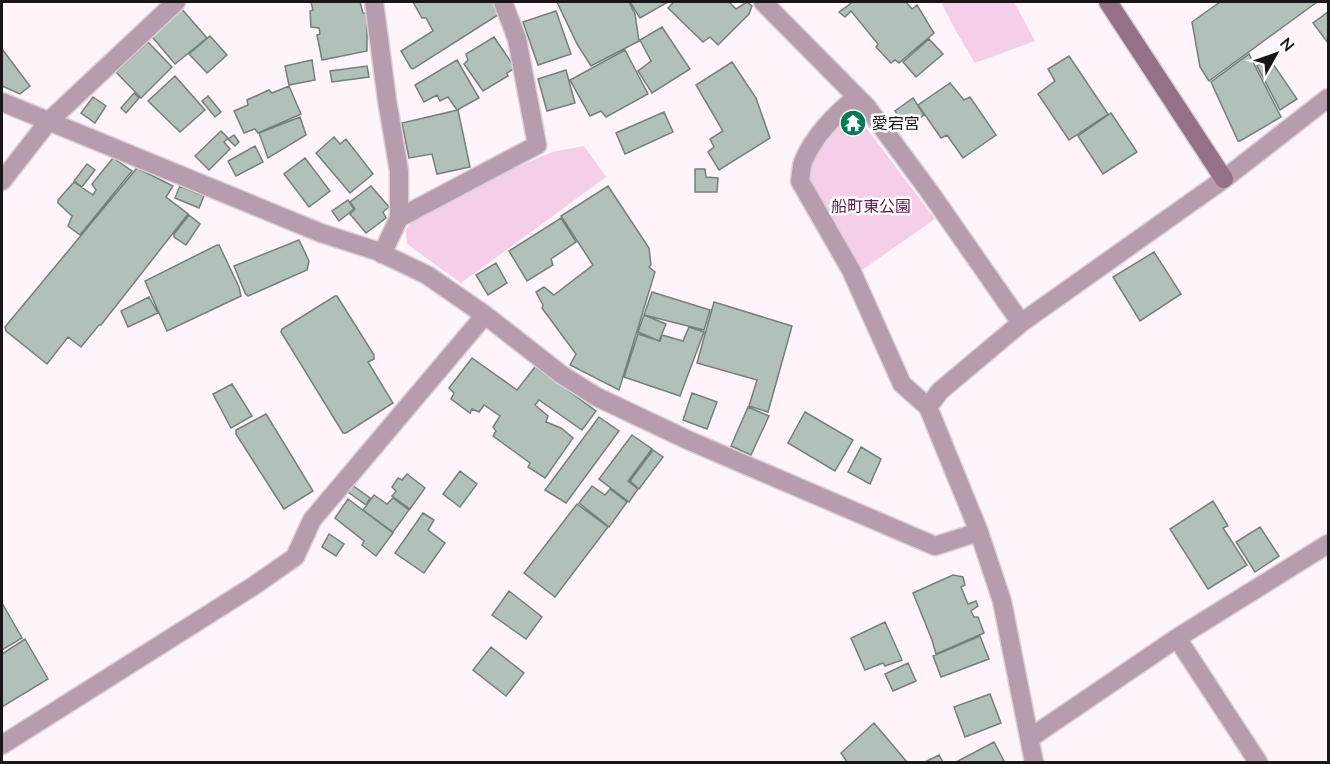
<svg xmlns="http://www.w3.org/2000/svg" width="1330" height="764" viewBox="0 0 1330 764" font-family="Mulish,'Noto Sans JP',sans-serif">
	<rect width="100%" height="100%" fill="#fff4fb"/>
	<path fill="#f5cee7" d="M941,2H1014L1035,41L975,63L956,31Z
		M836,119L850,137L864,125L935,219L862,270L837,233L809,180L810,162Z
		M584,146L606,177L461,283L407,244L406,230L411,222L515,168L552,152Z"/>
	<path fill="#b1c0b9" stroke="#73817a" stroke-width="1.5" d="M311,2H360L363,13L367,14V51L322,60L317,35L320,34L319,28L311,27L310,11L313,10Z
		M413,2H495L501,13L413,69L411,68L401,51L433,31L426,18H422Z
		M557,2H629L635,14L639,41L591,66L577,44Z
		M630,2H668L640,18Z
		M674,2H729L736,9L747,2L752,6L749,14L718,45L710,37L703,42L668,8Z
		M853,2H906L912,9L917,5L934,33L899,63L895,60L891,63L876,47L878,44L851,11L845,17L839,12Z
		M1220,2H1317L1209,81L1200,67L1192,22Z
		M180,7L207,38L175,64L149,33Z
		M556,11L571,54L538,65L523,22Z
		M1328,12V43L1313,23Z
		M662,27L690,69L652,93L638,71L651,61L640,40Z
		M210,36L227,55L207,73L189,54Z
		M494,37L515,68L507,73L508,76L483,91L464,64L468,60L466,54Z
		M929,39L943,54L916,77L903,62Z
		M148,42L172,67L141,98L116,72Z
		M2,49L30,86L20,94L2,86Z
		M625,50L648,94L606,117L601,111L590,116L570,80Z
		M1249,54L1281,117L1240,141H1238L1211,82Z
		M1069,56L1108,114L1069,140L1038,94L1055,81L1048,69Z
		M1269,58L1297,99L1280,110L1257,66Z
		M312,60L315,80L289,85L285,66Z
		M457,60L479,98L457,110L448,97L440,101L437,95L424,102L415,85Z
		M732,62L756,98L770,138L719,170L708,152L714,147L710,139L723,131L696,85Z
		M367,66L369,77L332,82L330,71Z
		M566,70L575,103L547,111L538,79Z
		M175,76L205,110L180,132L148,101Z
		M950,83L964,100L970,97L996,135L963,158L947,135L941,138L918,105Z
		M289,86L301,114L258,133L255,129L244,133L234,111L248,105L247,100L269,90L272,93Z
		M134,93L139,98L126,113L121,108Z
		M208,96L221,112L215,117L202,101Z
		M93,97L106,106L95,123L81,113Z
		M913,98L924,115L906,128L895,111Z
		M458,110L470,167L437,174L432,154L409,158L402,123Z
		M664,112L673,132L625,154L616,133Z
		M1111,113L1137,152L1103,174L1078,136Z
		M300,117L306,135L268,158L259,133Z
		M221,131L228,138L224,142L230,149L209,170L195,156Z
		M234,135L239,142L235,146L228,139Z
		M334,137L340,144L346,139L373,174L350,193L316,153Z
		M255,146L263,162L236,176L228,161Z
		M113,158L132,171L80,235L68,226L72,216L58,203V200L74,182L93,195L96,190L92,184Z
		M305,158L330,191L309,207L284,174Z
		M87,164L95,170L82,187L74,181Z
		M137,168L173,186L166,197L188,214L101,325H99L81,347L68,337L47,364L6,331L5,327Z
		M695,169H705L706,177L718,178L717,192H695Z
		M180,186L204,196L199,208L175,198Z
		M371,186L389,207L383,212L386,218L366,233L350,214L355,209L350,202Z
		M608,186L649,248L651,265L649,267L655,272L619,390L570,365L576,354L542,308L543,305L536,292L544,287L554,295L593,265L561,216Z
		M348,200L354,209L339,221L332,211Z
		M189,215L200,224L186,245L174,237V234Z
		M561,218L576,242L551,259L553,265L527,281L509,251Z
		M299,240L309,261L307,270L248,296L245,293L234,266Z
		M217,245H219L239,287L241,296L167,331L145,281Z
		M1154,252L1181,294L1140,321L1113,277Z
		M496,263L507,283L488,295L476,275Z
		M652,292L710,310L704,330L644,315Z
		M335,296H337L374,355V359L368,362L393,403L346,433H343L281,332L282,329Z
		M149,297L158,313L128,327L121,311Z
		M714,302L792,326L768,412L749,406L757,380L697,363Z
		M644,315L666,324L659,341L638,332Z
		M689,327L704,332L680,396L624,377L638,334L660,341L662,335L683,341Z
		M472,358L517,390L535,367L596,411L582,430L539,400L535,405L548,416L546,422L561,428L573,438L545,478L528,467L530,463L493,436L496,431L493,427L500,416L484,405L479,412L472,409L470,413L451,399L454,393L449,388Z
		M232,384L252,416L231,428L213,394Z
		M692,393L717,402L707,429L683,420Z
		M748,407L769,416L751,455L731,446Z
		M805,412L853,440L835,471L788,443Z
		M266,414L313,491L284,509L236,434V430Z
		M599,417L619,431L566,503L545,490Z
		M632,435L652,449L628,481L638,489L629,502L599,479Z
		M861,447L881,459L870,484L848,472Z
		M653,450L663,457L639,489L630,481Z
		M460,471L477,484L460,507L443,494Z
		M407,474L425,488L410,509L392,496L396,491L392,487L398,478L402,480Z
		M352,485L370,498L366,505L348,492Z
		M592,486L605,495L610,489L627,502L609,527L579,503Z
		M374,495L387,504L393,498L409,510L393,532L363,510Z
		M348,499L393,533L376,556L362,545L364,541L335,518Z
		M1213,501L1228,526L1223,528L1247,565L1208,589L1170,529Z
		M577,504L608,527L555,597L524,573Z
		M423,513L434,520L428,530L445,543L424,573L395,553Z
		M1260,527L1279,556L1255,572L1236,542Z
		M329,534L344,544L336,556L322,547Z
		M953,575L963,577L965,585L961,587L968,604L976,601L978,606L971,611L974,617H978L984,633L936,654L932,640L913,593Z
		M509,591L542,617L526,639L492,615Z
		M2,603L22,638L2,650Z
		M885,622L902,660L885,666L883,663L865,670L851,638Z
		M980,636L989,659L941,677L933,656Z
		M25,639L48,679L2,707V654Z
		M491,647L524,673L506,696L473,670Z
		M908,663L916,681L893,691L885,674Z
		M990,694L1001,723L965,737L954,707Z
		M874,723L907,762H847L841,753Z
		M994,742L1004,761L1000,762H959L958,761Z
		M939,755L943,762H925Z"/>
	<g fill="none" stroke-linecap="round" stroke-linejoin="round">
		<defs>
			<path id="street" d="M374,2L387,100L399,171V218
				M763,2L867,107L929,191L1021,323
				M857,97C836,113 813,137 803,162C801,168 801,175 800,181L851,270L902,384L928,407L979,532
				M2,102L321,233L377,251L427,275L485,315L562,375L597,397L690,441L935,546L979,532L1002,601L1034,762
				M2,181L48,122L176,2
				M382,254L399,218L537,145L517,39L503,2
				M928,407L940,391L1021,323L1224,179L1328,98
				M1177,638L1258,762
				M1030,738L1177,638L1328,544
				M2,745L255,585L295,557L312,520L485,315"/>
			<path id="secondary" d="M1108,2L1224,179"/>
		</defs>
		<use href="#street" stroke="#dad0d7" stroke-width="21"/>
		<use href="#secondary" stroke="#dad0d7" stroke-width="21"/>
		<use href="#street" stroke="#b69cad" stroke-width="18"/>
		<use href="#secondary" stroke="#957188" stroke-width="18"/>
	</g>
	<defs>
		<symbol id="temple-disc" viewBox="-11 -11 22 22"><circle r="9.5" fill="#007a57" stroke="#fff"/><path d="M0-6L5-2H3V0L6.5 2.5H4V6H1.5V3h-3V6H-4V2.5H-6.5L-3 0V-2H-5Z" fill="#fff"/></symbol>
	</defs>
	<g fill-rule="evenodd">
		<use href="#temple-disc" x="838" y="108" width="30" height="30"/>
	</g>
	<g text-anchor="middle" stroke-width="5" stroke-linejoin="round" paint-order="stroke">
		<g font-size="16" fill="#191518" stroke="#fff" text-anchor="start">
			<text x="872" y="129">愛宕宮</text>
		</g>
		<g font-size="16" fill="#622051" stroke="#fff">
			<text x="871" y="212">船町東公園</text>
		</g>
	</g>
	<rect width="1330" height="764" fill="none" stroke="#191518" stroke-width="6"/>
	<g transform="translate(1276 54) rotate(50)" stroke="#ffffff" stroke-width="4.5" paint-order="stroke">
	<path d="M0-4.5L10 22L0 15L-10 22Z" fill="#191518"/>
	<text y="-9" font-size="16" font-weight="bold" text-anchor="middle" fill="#191518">N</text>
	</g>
</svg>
